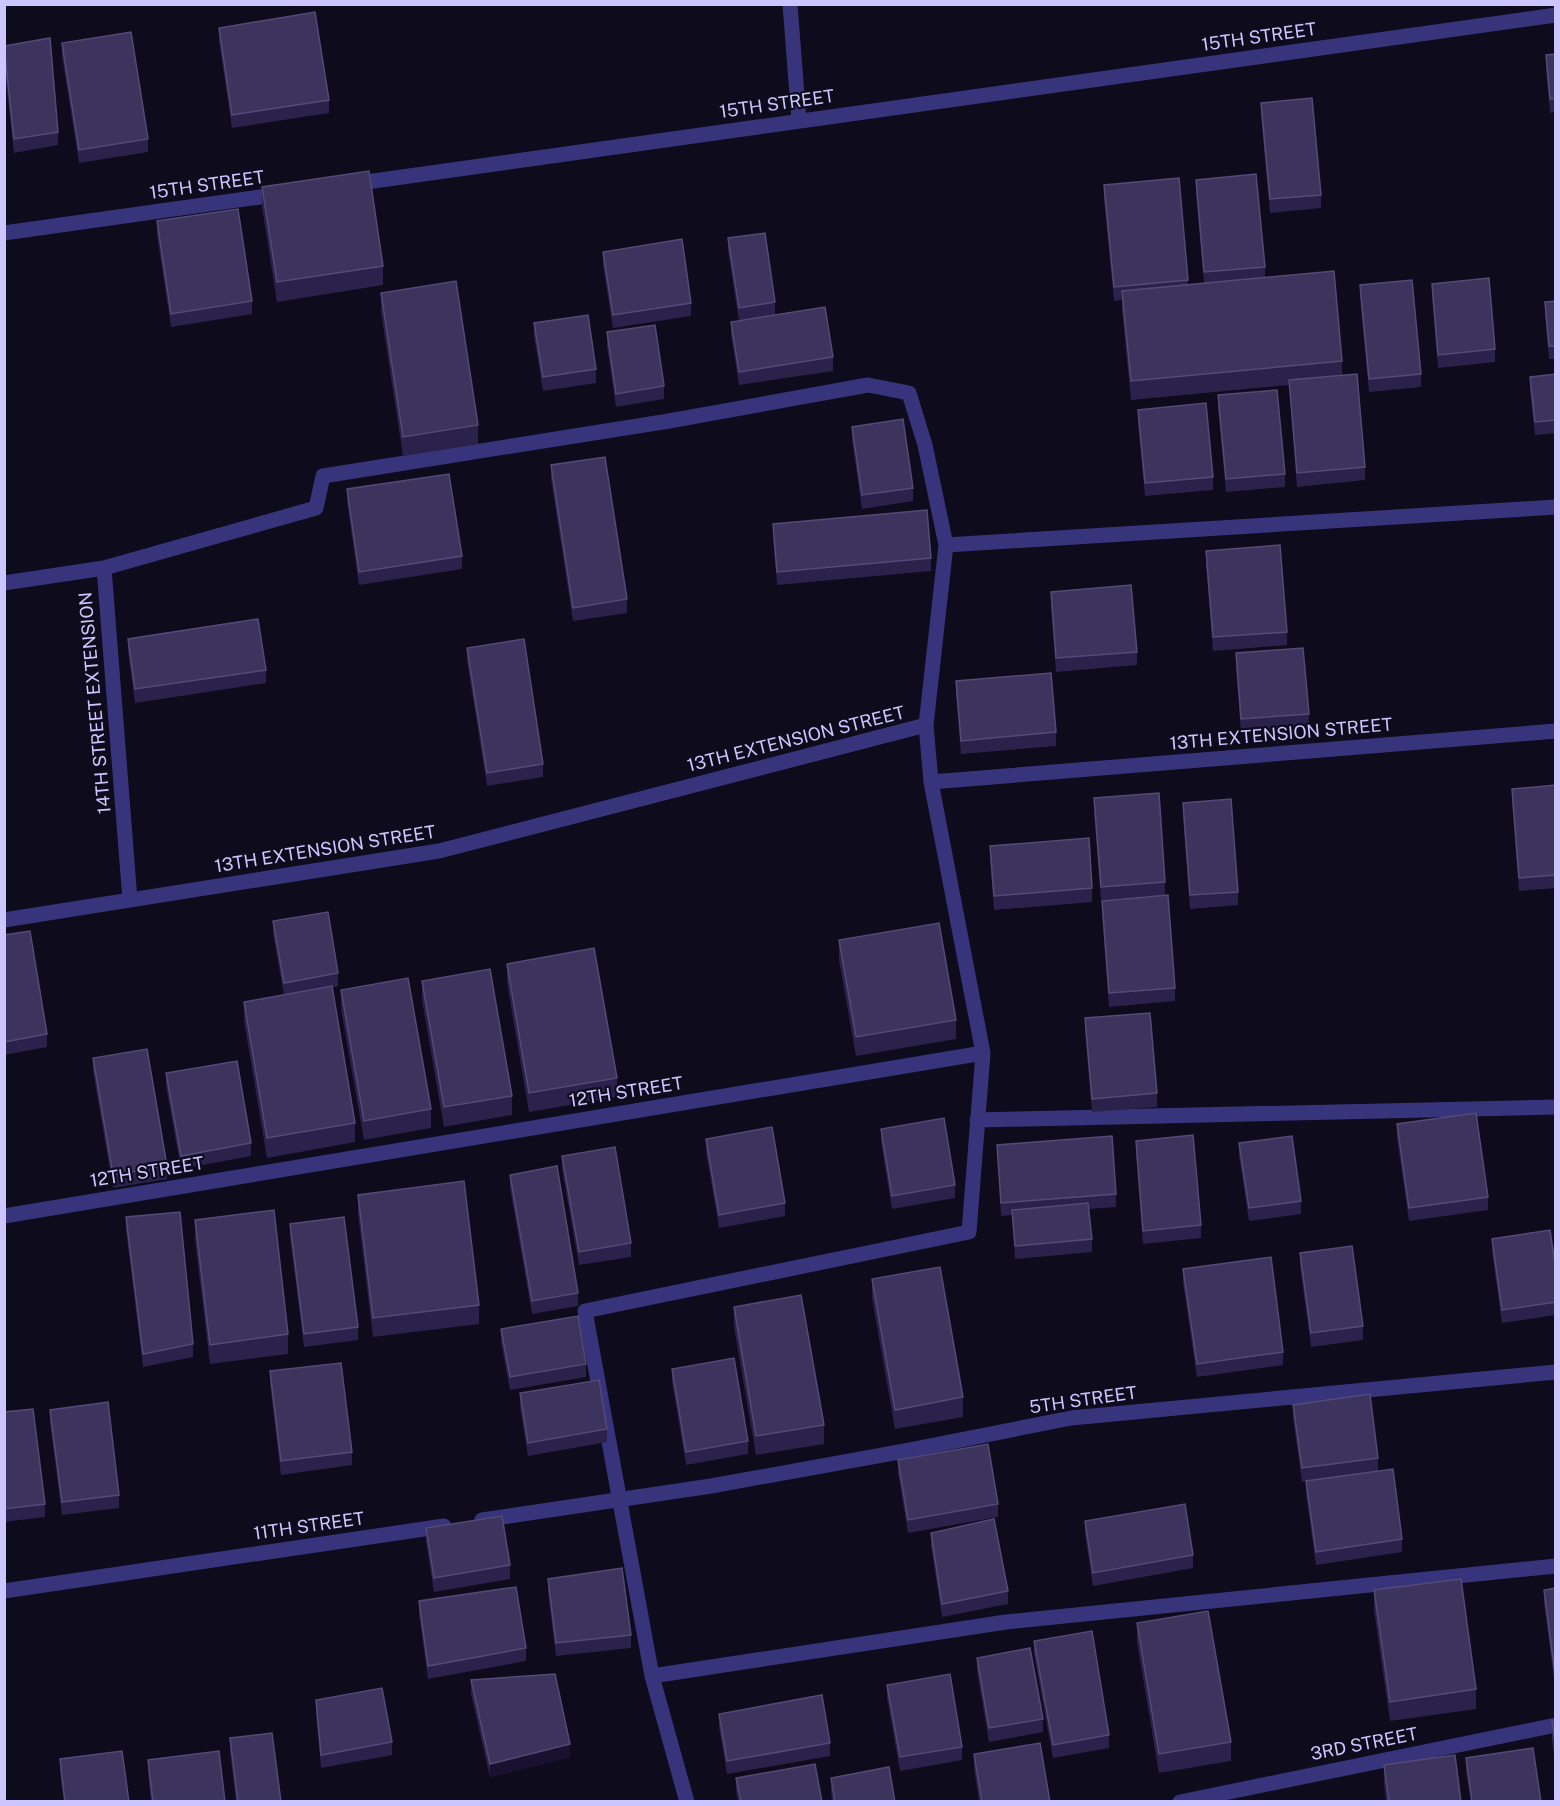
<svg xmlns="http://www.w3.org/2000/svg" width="1560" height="1806" viewBox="0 0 1560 1806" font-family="'Public Sans',sans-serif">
	<rect width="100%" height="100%" fill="#0e0b1c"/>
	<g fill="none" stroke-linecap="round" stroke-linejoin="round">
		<path stroke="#38347c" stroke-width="15" d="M790,4L799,121
			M352,184L1556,15
			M4,233L281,194
			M104,568L316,508L323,476L669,421L868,385L909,393L925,445L946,545
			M4,583L104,568L130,900
			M926,725L946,545L1556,507
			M4,920L439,851L926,725L931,782L1556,731
			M977,1120L1556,1107
			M4,1216L983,1053L931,782
			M482,1520L711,1486L910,1450L1071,1418L1556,1372
			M4,1591L444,1526
			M652,1676L1006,1622L1556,1566
			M687,1802L652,1676L585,1311L969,1232L983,1053
			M1180,1802L1556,1725"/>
	</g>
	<path fill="#2b224b" d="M219,28L329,100V113L232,128L219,41Z
		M62,43L148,139V152L79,163L62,56Z
		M4,46L58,132V145L14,153L4,64Z
		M1556,54V112L1550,113L1546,68V55Z
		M1261,103L1321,195V208L1270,213L1261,116Z
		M1196,180L1265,267V277L1342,361V376L1365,467V480L1297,487L1289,385L1131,400L1122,310V300L1114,301L1104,199V185L1188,280V285L1204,283L1196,193Z
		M262,187L383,266V285L277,302L262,207Z
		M157,221L252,301V314L171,327L157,235Z
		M728,238L775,302V315L833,357V371L739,385L731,335V322L739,321L728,251Z
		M603,252L691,303V316L613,328L603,265Z
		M1432,284L1495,349V362L1438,368L1432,297Z
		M1360,285L1421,374V387L1369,392L1360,298Z
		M381,293L478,425V444L403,456L381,312Z
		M1556,301V359H1549L1545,315V302Z
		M534,323L596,369V383L543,391L534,336Z
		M607,332L664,386V399L616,407L607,346Z
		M1556,374V433L1535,435L1530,390V377Z
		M1218,395L1285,474V487L1226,492L1218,408Z
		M1138,410L1213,477V490L1145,496L1138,423Z
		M852,427L913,488V501L862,509L852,440Z
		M551,465L627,599V613L573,621L551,479Z
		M347,489L462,556V569L359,585L347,502Z
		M773,524L931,558V571L777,585L773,537Z
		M1206,551L1287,632V645L1213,651L1206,564Z
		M1051,592L1137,652V665L1056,672L1051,605Z
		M128,639L266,670V683L135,703L128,652Z
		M467,648L543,764V777L487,786L467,661Z
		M1236,653L1309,714V727L1241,732L1236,666Z
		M956,681L1056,732V746L961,754L956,695Z
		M1556,785V888L1519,891L1512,802V789Z
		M1094,798L1165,882V895L1101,900L1094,811Z
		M1183,803L1238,892V905L1190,909L1183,816Z
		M990,846L1092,888V902L994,910L990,859Z
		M1102,901L1175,988V1001L1109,1007L1102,914Z
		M273,921L338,973V986L332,988L355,1123V1142L267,1158L244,1021V1002L284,995L273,934Z
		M4,935L47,1034V1047L4,1055Z
		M839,940L956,1020V1039L856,1056L839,960Z
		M507,964L617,1078V1097L529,1112L507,983Z
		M422,981L512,1096V1115L444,1127L422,1000Z
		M341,990L431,1109V1128L364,1140L341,1009Z
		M1085,1018L1157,1093V1107L1092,1112L1085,1031Z
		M93,1058L167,1166V1179L113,1188L93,1071Z
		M166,1073L251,1143V1156L181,1169L166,1086Z
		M1397,1124L1488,1197V1210L1409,1221L1397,1138Z
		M881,1129L955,1185V1198L892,1209L881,1142Z
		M706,1139L785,1203V1216L719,1228L706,1152Z
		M1136,1141L1201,1225V1238L1143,1244L1136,1154Z
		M1239,1143L1301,1201V1214L1249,1221L1239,1156Z
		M997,1145L1116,1194V1207L1089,1209L1092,1239V1252L1015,1259L1012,1215L1001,1216Z
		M562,1156L631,1243V1257L579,1265L562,1169Z
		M510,1175L578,1293V1306L532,1314L510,1188Z
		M358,1195L479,1305V1324L373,1337L358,1214Z
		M126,1217L193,1344V1357L143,1367L126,1230Z
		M195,1220L288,1334V1354L210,1364L195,1240Z
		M290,1224L358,1327V1340L304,1347L290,1237Z
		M1492,1239L1556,1271V1315L1502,1323L1492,1252Z
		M1300,1253L1363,1326V1340L1311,1347L1300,1266Z
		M1183,1269L1283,1352V1365L1197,1377L1183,1283Z
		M872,1279L963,1397V1417L895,1429L872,1298Z
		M734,1307L824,1425V1444L756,1455L734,1327Z
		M501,1329L586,1364V1377L510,1390L501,1342Z
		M672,1369L748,1441V1454L686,1465L672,1382Z
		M270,1371L352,1452V1465L281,1475L270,1384Z
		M520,1393L607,1429V1442L528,1456L520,1407Z
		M1293,1405L1378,1458V1471L1402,1539V1552L1316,1565L1306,1494V1481L1302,1482L1293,1418Z
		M50,1410L119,1495V1508L62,1515L50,1423Z
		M4,1412L45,1504V1517L4,1522Z
		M898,1460L998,1504V1517L908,1533L898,1473Z
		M1085,1521L1193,1555V1568L1093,1586L1085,1534Z
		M426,1528L510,1565V1579L434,1592L426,1542Z
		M931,1533L1008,1591V1604L942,1617L931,1546Z
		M548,1579L631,1635V1648L556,1656L548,1592Z
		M1556,1588V1687H1555L1544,1603V1590Z
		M1374,1590L1476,1689V1709L1390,1721L1374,1610Z
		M419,1601L526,1648V1661L428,1679L419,1614Z
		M1137,1623L1231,1742V1761L1159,1773L1137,1642Z
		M1034,1641L1109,1735V1748L1053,1758L1034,1654Z
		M977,1658L1043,1719V1732L989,1742L977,1671Z
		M471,1680L570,1757L490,1777L471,1694Z
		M887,1685L962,1747V1760L900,1771L887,1698Z
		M316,1700L392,1742V1755L321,1768L316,1713Z
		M719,1714L830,1743V1756L727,1774L719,1727Z
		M1552,1721H1556V1770L1552,1741Z
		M230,1738L281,1802H236L230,1751Z
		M974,1754L1050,1802H979L974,1768Z
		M1466,1758L1541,1802H1471L1466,1771Z
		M60,1759L129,1802H64L60,1772Z
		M148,1760L225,1802H151L148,1773Z
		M1384,1765L1461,1802H1386L1384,1784Z
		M736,1778L822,1802H738L736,1791Z
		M831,1778L895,1802H832L831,1791Z"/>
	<path fill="#181230" d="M570,1744V1757L490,1777V1764Z"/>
	<path fill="#3d345e" stroke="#534a77" stroke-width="1.5" d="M315,12L329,100L232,115L219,28Z
		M131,32L148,139L79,150L62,43Z
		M50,38L58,132L14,139L4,46Z
		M1556,54V99H1550L1546,55Z
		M1312,98L1321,195L1270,199L1261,103Z
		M369,171L383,266L277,282L262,187Z
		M1256,174L1265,267L1204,272L1196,180Z
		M1179,178L1188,280L1114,287L1104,185Z
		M238,209L252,301L171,314L157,221Z
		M765,233L775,302L739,308L728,238Z
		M682,239L691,303L613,315L603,252Z
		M1334,271L1342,361L1131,381L1122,291Z
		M1489,278L1495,349L1438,355L1432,284Z
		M1412,280L1421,374L1369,379L1360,285Z
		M456,281L478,425L403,437L381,293Z
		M1556,301V346H1549L1545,302Z
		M825,307L833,357L739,372L731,322Z
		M588,315L596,369L543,377L534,323Z
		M655,325L664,386L616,394L607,332Z
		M1357,374L1365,467L1297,473L1289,380Z
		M1556,374V420L1535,422L1530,377Z
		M1277,390L1285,474L1226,479L1218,395Z
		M1206,403L1213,477L1145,483L1138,410Z
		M903,419L913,488L862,495L852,427Z
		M605,457L627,599L573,608L551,465Z
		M449,474L462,556L359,572L347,489Z
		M927,510L931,558L777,572L773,524Z
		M1280,545L1287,632L1213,637L1206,551Z
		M1131,585L1137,652L1056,658L1051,592Z
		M258,619L266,670L135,689L128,639Z
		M524,639L543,764L487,773L467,648Z
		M1303,648L1309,714L1241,719L1236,653Z
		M1051,673L1056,732L961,741L956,681Z
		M1556,785V875L1519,878L1512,789Z
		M1159,793L1165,882L1101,887L1094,798Z
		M1231,799L1238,892L1190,895L1183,803Z
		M1089,838L1092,888L994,896L990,846Z
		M1168,895L1175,988L1109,993L1102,901Z
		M328,912L338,973L284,983L273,921Z
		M939,923L956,1020L856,1037L839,940Z
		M30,931L47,1034L4,1042V935Z
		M594,948L617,1078L529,1093L507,964Z
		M490,969L512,1096L444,1107L422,981Z
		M408,978L431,1109L364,1121L341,990Z
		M332,986L355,1123L267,1138L244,1002Z
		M1150,1013L1157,1093L1092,1099L1085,1018Z
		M147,1049L167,1166L113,1175L93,1058Z
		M237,1061L251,1143L181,1156L166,1073Z
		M1476,1113L1488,1197L1409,1208L1397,1124Z
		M944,1118L955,1185L892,1196L881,1129Z
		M772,1127L785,1203L719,1215L706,1139Z
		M1193,1135L1201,1225L1143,1231L1136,1141Z
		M1112,1136L1116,1194L1001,1203L997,1145Z
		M1292,1136L1301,1201L1249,1208L1239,1143Z
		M615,1147L631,1243L579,1252L562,1156Z
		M557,1166L578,1293L532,1301L510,1175Z
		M464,1181L479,1305L373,1318L358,1195Z
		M1088,1203L1092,1239L1015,1246L1012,1210Z
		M274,1210L288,1334L210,1345L195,1220Z
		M180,1212L193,1344L143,1354L126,1217Z
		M344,1217L358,1327L304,1334L290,1224Z
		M1550,1230L1556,1271V1302L1502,1310L1492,1239Z
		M1352,1246L1363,1326L1311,1333L1300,1253Z
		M1271,1257L1283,1352L1197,1364L1183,1269Z
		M940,1267L963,1397L895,1410L872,1279Z
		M801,1295L824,1425L756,1436L734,1307Z
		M578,1316L586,1364L510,1377L501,1329Z
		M734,1358L748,1441L686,1452L672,1369Z
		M341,1363L352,1452L281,1461L270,1371Z
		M599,1380L607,1429L528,1443L520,1393Z
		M1370,1394L1378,1458L1302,1468L1293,1405Z
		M108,1402L119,1495L62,1502L50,1410Z
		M33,1409L45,1504L4,1509V1412Z
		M988,1444L998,1504L908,1520L898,1460Z
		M1393,1469L1402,1539L1316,1552L1306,1481Z
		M1185,1504L1193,1555L1093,1573L1085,1521Z
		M502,1516L510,1565L434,1578L426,1528Z
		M994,1519L1008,1591L942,1604L931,1533Z
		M622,1568L631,1635L556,1643L548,1579Z
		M1461,1579L1476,1689L1390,1702L1374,1590Z
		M516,1587L526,1648L428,1666L419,1601Z
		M1556,1588V1673L1555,1674L1544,1590Z
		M1208,1611L1231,1742L1159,1754L1137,1623Z
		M1092,1631L1109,1735L1053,1745L1034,1641Z
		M1030,1648L1043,1719L989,1728L977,1658Z
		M555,1674L570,1744L490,1764L471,1680Z
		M950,1674L962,1747L900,1757L887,1685Z
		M382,1688L392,1742L321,1755L316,1700Z
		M822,1695L830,1743L727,1761L719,1714Z
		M1552,1721H1556V1750Z
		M272,1733L281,1802H238L230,1738Z
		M1040,1743L1050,1802H982L974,1754Z
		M1533,1748L1541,1802H1472L1466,1758Z
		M122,1751L129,1802H65L60,1759Z
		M219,1751L225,1802H153L148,1760Z
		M1455,1755L1461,1802H1389L1384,1765Z
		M815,1764L822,1802H741L736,1778Z
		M889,1767L895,1802H835L831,1778Z"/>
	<g text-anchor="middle" stroke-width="4.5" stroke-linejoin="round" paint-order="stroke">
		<g font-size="18" fill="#cdc5ff" stroke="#0e0b1c">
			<text transform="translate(1259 37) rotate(-8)" y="6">15TH STREET</text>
			<text transform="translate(777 104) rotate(-8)" y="6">15TH STREET</text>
			<text transform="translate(207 185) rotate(-8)" y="6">15TH STREET</text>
			<text transform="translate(95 703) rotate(-95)" y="6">14TH STREET EXTENSION</text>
			<text transform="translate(1281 734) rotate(-5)" y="6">13TH EXTENSION STREET</text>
			<text transform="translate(796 739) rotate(-14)" y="6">13TH EXTENSION STREET</text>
			<text transform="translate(325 849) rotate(-9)" y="6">13TH EXTENSION STREET</text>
			<text transform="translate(626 1092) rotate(-9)" y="6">12TH STREET</text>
			<text transform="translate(147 1172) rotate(-9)" y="6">12TH STREET</text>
			<text transform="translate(1083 1400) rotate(-8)" y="6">5TH STREET</text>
			<text transform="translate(309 1526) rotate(-8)" y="6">11TH STREET</text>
			<text transform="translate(1364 1744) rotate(-11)" y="6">3RD STREET</text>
		</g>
	</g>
	<rect width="1560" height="1806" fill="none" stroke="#cdc5ff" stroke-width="12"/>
</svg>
